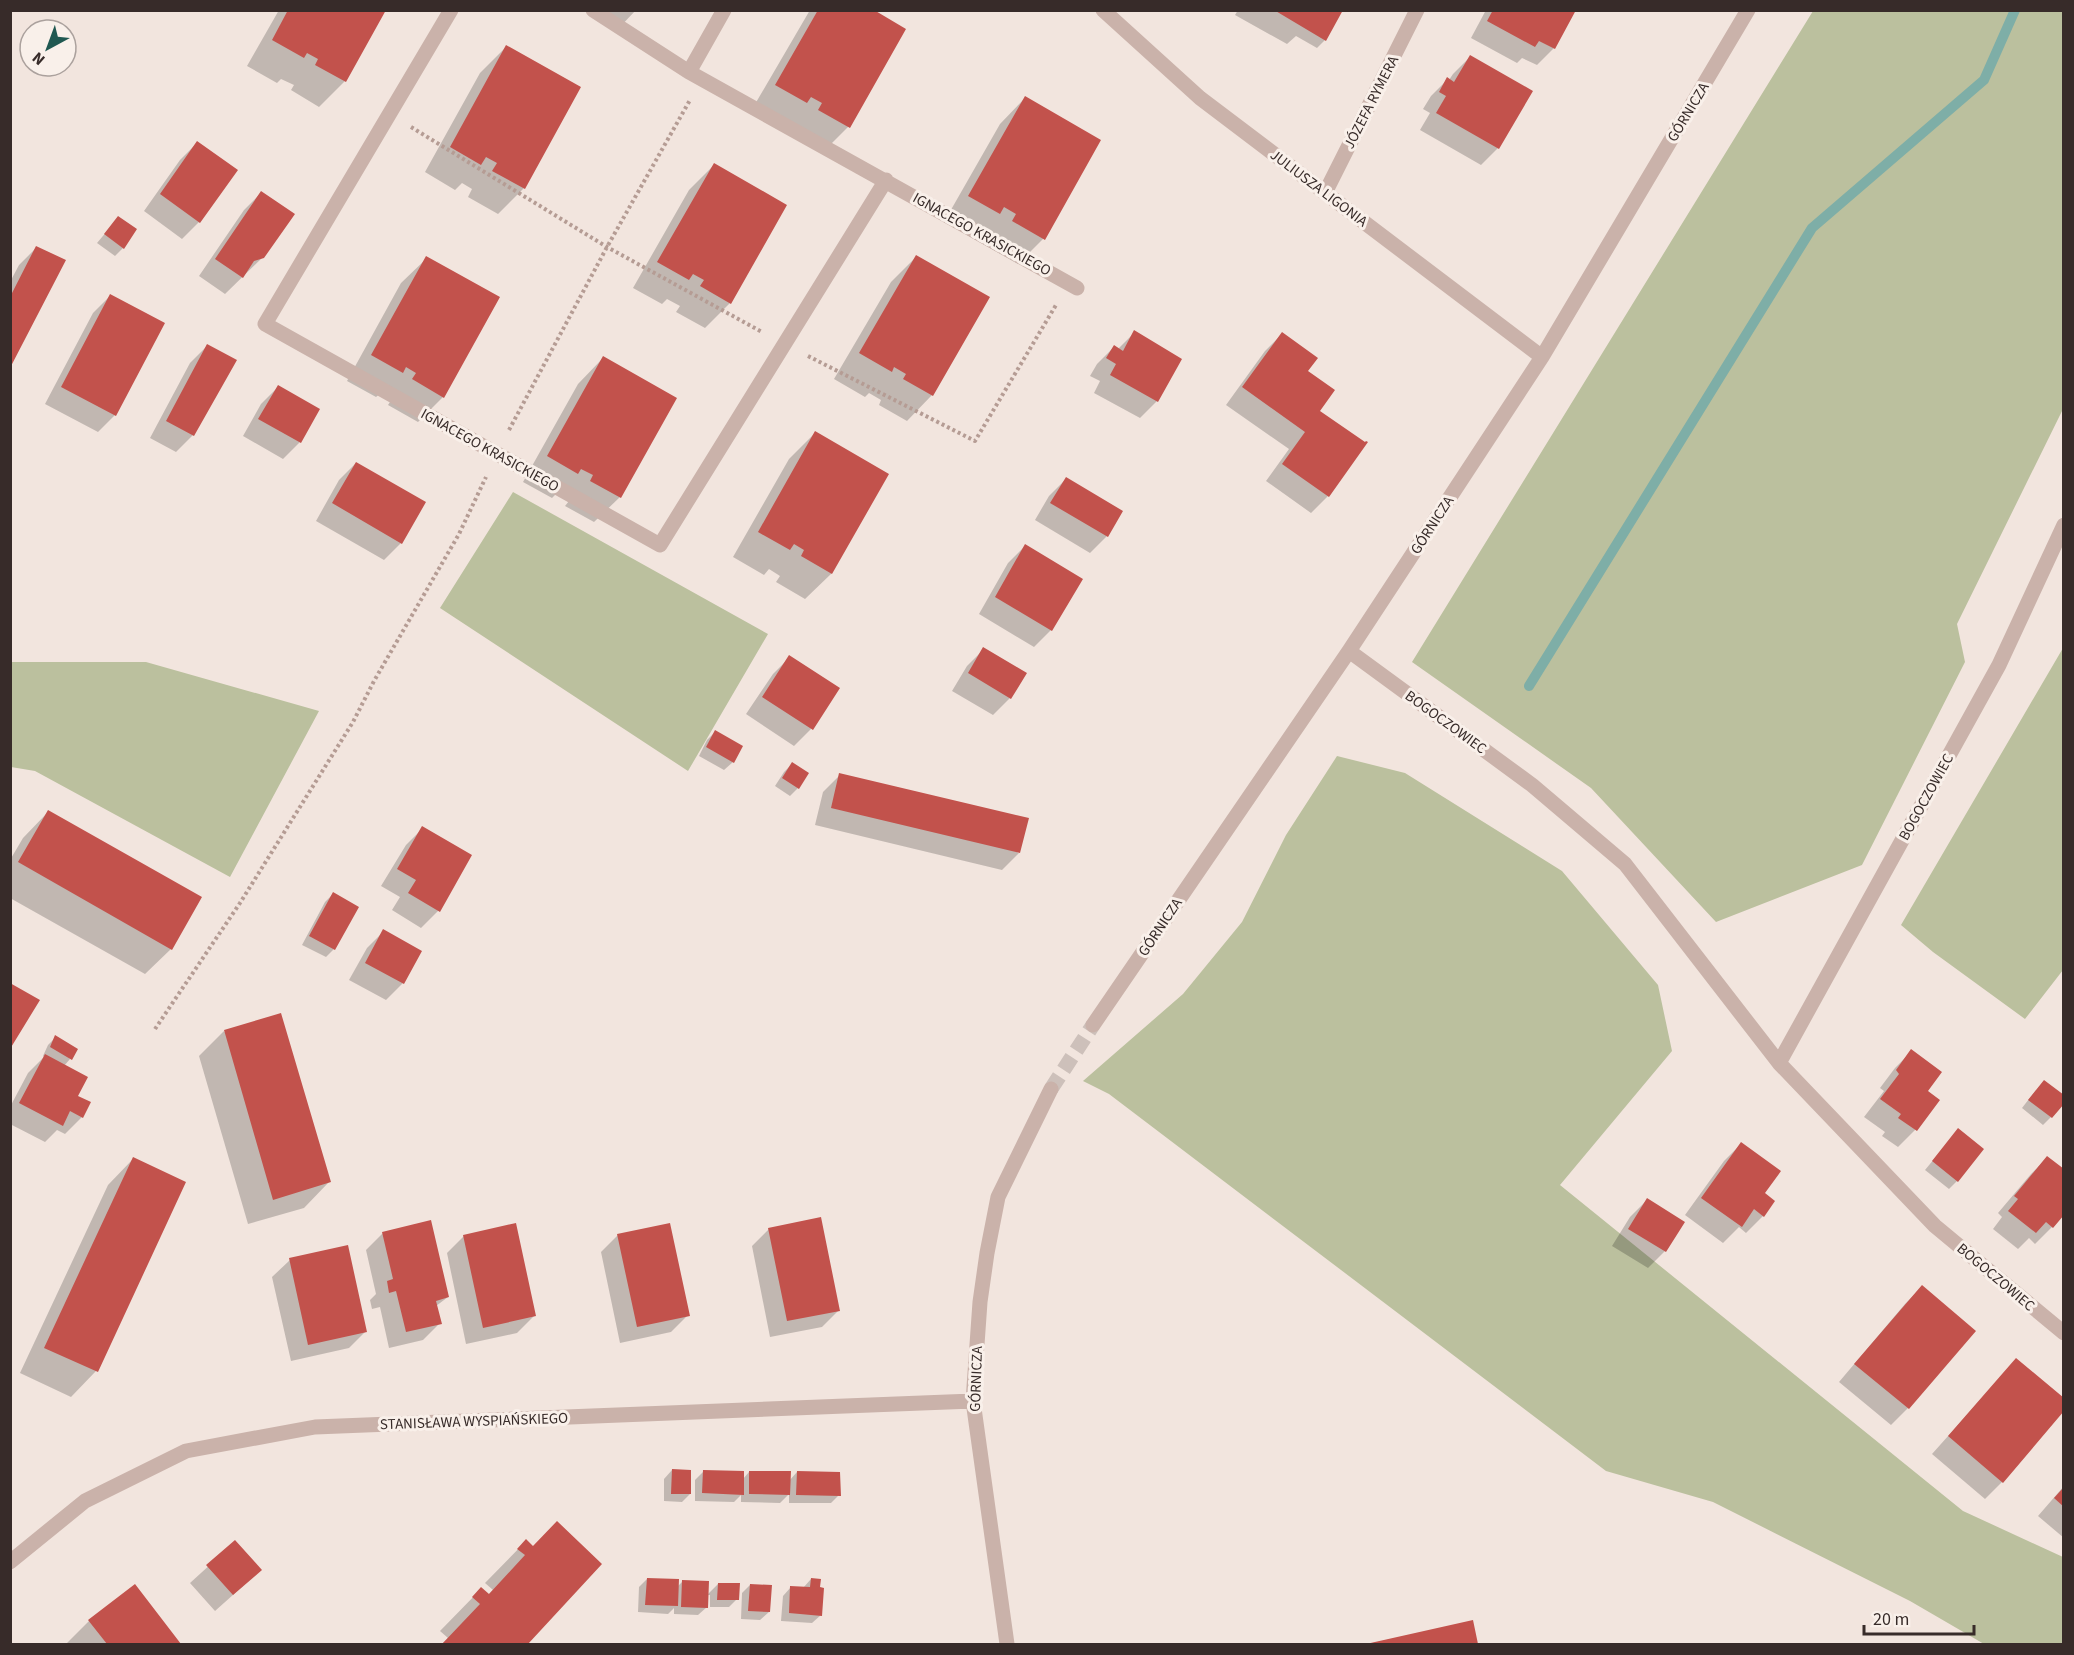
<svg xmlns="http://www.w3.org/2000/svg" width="2074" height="1655" viewBox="0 0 2074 1655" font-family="'Source Sans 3',sans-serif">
	<rect width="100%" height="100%" fill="#f2e5de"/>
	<path fill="#bbc09e" d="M1813,11H2063V409L1957,624L1965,662L1862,865L1716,922L1591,788L1412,662Z
		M513,492L768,634L688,771L440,608Z
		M2063,648V970L2025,1019L1933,952L1901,925Z
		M10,662H146L319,711L230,877L35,771L11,767Z
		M1337,756L1405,773L1562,871L1658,985L1672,1051L1560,1185L1963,1511L2063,1557V1644H1984L1910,1601L1713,1502L1606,1471L1109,1094L1083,1081L1183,994L1242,922L1286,835Z"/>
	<path fill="#0003" d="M279,10H385L345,81L319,107L291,90L294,85L281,79L277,83L247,66Z
		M591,10H636L617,30Z
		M810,10H871L848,127L823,152L751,111Z
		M1238,10H1341L1325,40L1317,48L1296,36L1287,44L1235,15Z
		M1486,10H1574L1554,48L1537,65L1522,58L1517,63L1471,38Z
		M506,47L579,88L524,188L498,214L468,197L472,189L462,183L455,190L425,172L480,73Z
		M1470,57L1531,92L1498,148L1481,165L1420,130L1430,113L1423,109L1431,96L1448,79L1449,80L1453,74Z
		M1025,98L1043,239L1018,264L944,222L1000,124Z
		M197,143L199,222L182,239L144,211L180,160Z
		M714,165L730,303L705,328L676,312L680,306L667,299L662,304L633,288L689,190Z
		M261,193L263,257L225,294L199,276L244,210Z
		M118,218L123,248L115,256L97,243Z
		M36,248L10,365V282L19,265Z
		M916,257L932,395L907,421L879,405L881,400L869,393L865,397L834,379L891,282Z
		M427,258L443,397L418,422L388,405L392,399L381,393L376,397L347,381L401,283Z
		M110,296L115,415L98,432L45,404L93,313Z
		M1135,332L1157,401L1140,418L1094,393L1100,381L1090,376L1097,364L1114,347L1118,349Z
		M1282,334L1306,372L1317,411L1364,444L1328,496L1311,513L1266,481L1289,449L1226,405L1265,351Z
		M207,346L193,435L176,452L150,438L190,363Z
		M603,358L620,497L594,522L565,506L569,501L556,494L552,498L523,482L578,384Z
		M278,387L300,442L283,459L243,436L261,404Z
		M815,433L887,474L831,574L805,599L776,582L780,576L769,569L764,575L733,557L789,459Z
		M356,463L401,543L384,560L316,521L339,480Z
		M1066,479L1107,536L1090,553L1035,520L1049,496Z
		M1025,546L1081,580L1051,630L1034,647L979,614L1008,563Z
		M984,649L1010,698L993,715L952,691L967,666Z
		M790,657L811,729L794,746L746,714L773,674Z
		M715,732L733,762L724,770L699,756L707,740Z
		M792,764L798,788L790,796L775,786L784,772Z
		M840,775L1019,853L1002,870L815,825L823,792Z
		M48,812L171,949L145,974L10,898V860L23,838Z
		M423,828L438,911L421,928L392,910L400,897L381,886L406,845Z
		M333,894L334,949L326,957L302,945L325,902Z
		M384,931L403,983L386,1000L349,980L367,948Z
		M224,1031L329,1182L304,1208L248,1224L199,1056Z
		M56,1037L70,1059L64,1066L82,1117L65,1134L57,1130L45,1142L10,1124V1107L28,1073L44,1057L43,1056L48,1045Z
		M1912,1051L1926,1091L1938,1100L1915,1130L1898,1147L1882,1136L1885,1132L1864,1117L1884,1091L1880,1088L1895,1068Z
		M2036,1090L2051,1117L2043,1125L2022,1108Z
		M1958,1130L1957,1181L1949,1189L1925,1170Z
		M1741,1144L1763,1194V1216L1746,1233L1739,1227L1723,1243L1685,1215L1724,1161Z
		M2047,1158L2052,1227L2035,1244L2029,1238L2018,1249L1993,1229L2002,1217L1998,1213L2031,1174Z
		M133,1159L184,1183L96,1371L71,1397L20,1373L108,1185Z
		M1647,1200L1665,1251L1648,1268L1612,1246L1630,1217Z
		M769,1229L839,1310L822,1327L770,1337L752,1246Z
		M383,1233L448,1297L436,1306L440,1323L423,1340L389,1348L380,1307L372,1309L370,1300L376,1294L366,1250Z
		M618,1235L688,1315L671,1332L620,1343L601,1252Z
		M464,1236L534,1316L517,1333L466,1344L447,1253Z
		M290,1260L366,1331L349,1348L291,1361L272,1277Z
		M1922,1287L1974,1331L1908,1408L1891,1425L1839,1382L1905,1304Z
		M2016,1360L2002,1482L1985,1499L1932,1454Z
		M672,1470L690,1494L682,1502L664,1501V1479Z
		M703,1472L743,1479L749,1472L789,1481L797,1472L839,1495L831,1503H789V1494L780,1503L741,1502V1495L734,1502L695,1501V1480Z
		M2064,1486V1538L2038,1516Z
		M526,1541L533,1547L600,1564L526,1644H442L448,1638L440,1631L481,1589L488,1595L493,1590L485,1583Z
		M235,1542L243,1586L215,1611L190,1583Z
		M647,1579L677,1587L683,1581L707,1607L698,1615L674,1614V1608L668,1614L638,1612L639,1587Z
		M811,1579L821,1615L812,1623L781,1621L783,1596L791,1587L803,1588Z
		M718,1584L737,1599L729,1607H710V1595H707Z
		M750,1585L769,1612L760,1620L741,1619L742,1593Z
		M135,1586L179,1644H66L89,1621Z
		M1471,1622L1477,1644H1368Z"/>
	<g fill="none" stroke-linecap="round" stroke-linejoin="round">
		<path stroke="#7eaea7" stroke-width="10" d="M1529,686L1812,228L1984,80L2015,10"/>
	</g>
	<path fill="#c2524c" d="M288,10H386L346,82L315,65L318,59L307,53L304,58L272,40Z
		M818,10H874L906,29L850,128L818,110L822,103L811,97L807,103L775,85Z
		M1274,10H1343L1326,41Z
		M1493,10H1576L1555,49L1539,41L1535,47L1487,21Z
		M506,45L581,87L525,189L492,171L497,163L486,157L481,165L450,147Z
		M1470,55L1533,91L1499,149L1436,113L1446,96L1439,92L1447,77L1454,82Z
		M1025,96L1101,140L1045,240L1012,221L1016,214L1004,207L1000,214L968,196Z
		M197,141L238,170L200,223L160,194Z
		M714,163L787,205L731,304L700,286L704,280L693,274L689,280L657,262Z
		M261,191L295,214L264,258L254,261L243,278L215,259Z
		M118,216L137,229L124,249L104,234Z
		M36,246L66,260L10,368V297Z
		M916,255L990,297L933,396L903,379L906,374L894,367L892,372L859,353Z
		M426,256L500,297L444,398L412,379L416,373L406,367L403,373L371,355Z
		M110,294L165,323L116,416L61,387Z
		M1134,330L1182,359L1158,402L1110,375L1116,364L1106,358L1114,345L1123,351Z
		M1282,332L1318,358L1308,371L1335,390L1320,411L1365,442L1366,441L1368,442L1329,497L1282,464L1305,432L1242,387Z
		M207,344L237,360L194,436L166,421Z
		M603,356L677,398L621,498L590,481L593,475L581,469L578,474L547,456Z
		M278,385L320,409L301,443L258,419Z
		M815,431L889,474L832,574L801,556L804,550L794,544L790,550L758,532Z
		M356,462L426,502L402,544L332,503Z
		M1066,477L1123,511L1108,537L1050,503Z
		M1025,544L1083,579L1052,631L995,597Z
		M983,647L1027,673L1011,699L968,673Z
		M789,655L840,688L813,730L762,697Z
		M715,730L743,746L734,763L706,747Z
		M792,762L809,773L799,789L782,778Z
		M839,773L1029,818L1020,853L831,808Z
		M48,810L202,897L172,950L18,862Z
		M422,826L472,855L440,912L408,893L416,880L397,869Z
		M333,892L359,907L335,950L309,936Z
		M383,929L422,951L404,984L365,963Z
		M10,983L40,1000L10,1049Z
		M281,1013L331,1182L273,1200L224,1030Z
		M55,1035L78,1049L72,1060L50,1047Z
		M1911,1049L1942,1072L1928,1091L1940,1100L1917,1131L1898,1118L1901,1114L1880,1099L1899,1074L1896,1070Z
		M45,1054L88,1077L78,1096L91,1102L83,1118L70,1111L63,1126L19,1103Z
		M2044,1080L2064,1095V1104L2052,1118L2028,1100Z
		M1958,1128L1984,1149L1958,1182L1932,1161Z
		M1741,1142L1781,1171L1765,1193L1775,1201L1764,1217L1754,1209L1742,1227L1701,1198Z
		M2047,1156L2064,1169V1215L2053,1228L2046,1222L2036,1233L2008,1211L2018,1199L2014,1196Z
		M133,1157L186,1182L98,1372L44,1348Z
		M1647,1198L1685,1222L1666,1252L1628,1229Z
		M821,1217L840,1311L787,1321L768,1228Z
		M431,1220L449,1297L436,1301L442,1324L406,1332L396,1291L389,1293L387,1281L393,1279L382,1232Z
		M516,1223L536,1316L483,1328L463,1235Z
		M670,1223L690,1316L637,1327L617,1234Z
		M348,1245L367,1332L308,1345L289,1258Z
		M1922,1285L1976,1331L1909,1409L1854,1364Z
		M2016,1358L2064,1398V1411L2003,1483L1948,1436Z
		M672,1469L691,1470V1494H671Z
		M703,1470L744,1471V1495L702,1493Z
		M749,1471H791L790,1495L749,1494Z
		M797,1471L840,1472L841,1496L796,1495Z
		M2064,1487V1507L2054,1498Z
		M557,1521L602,1564L528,1644H442L480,1604L472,1597L481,1587L489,1594L525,1555L517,1549L526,1539L533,1546Z
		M235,1540L262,1570L233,1595L206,1565Z
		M647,1578L679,1579L678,1606L645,1605Z
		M811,1578L821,1579L820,1587L824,1588L822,1616L789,1613L790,1586L810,1587Z
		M682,1580L709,1581L708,1608L681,1607Z
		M718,1583H740L739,1600H717Z
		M135,1584L181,1644H107L88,1620Z
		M750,1584L772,1585L770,1612L748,1611Z
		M1473,1620L1478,1644H1366Z"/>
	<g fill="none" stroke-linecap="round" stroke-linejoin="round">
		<path stroke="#cdc0ba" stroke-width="15" stroke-dasharray="15 8" stroke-linecap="butt" d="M1051,1089L1093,1025"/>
		<path stroke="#b59c94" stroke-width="4" stroke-dasharray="3 3" stroke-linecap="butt" d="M411,127L607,247L762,332
			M808,356L975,441L1056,305
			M509,430L607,247L690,100
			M155,1029L240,903L353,722L374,681L459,534L486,477"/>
		<path stroke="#cab2aa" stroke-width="15" d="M451,10L265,324L660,545L886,180
			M593,10L689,72L1077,288
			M1103,10L1200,98L1542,357
			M689,72L724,10
			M1325,193L1417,10
			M1349,651L1532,785L1625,864L1779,1063L1935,1226L2064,1333
			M1093,1025L1349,651L1542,357L1748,10
			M1779,1063L1999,665L2064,525
			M10,1562L85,1501L186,1451L315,1427L973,1401
			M1007,1644L973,1401L980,1302L987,1253L998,1197L1051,1089"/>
	</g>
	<g text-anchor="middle" stroke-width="6" stroke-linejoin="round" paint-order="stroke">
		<g font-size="15" fill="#372b29" stroke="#f9f0ea">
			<text transform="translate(1371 102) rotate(-63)" y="5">JÓZEFA RYMERA</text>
			<text transform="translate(1688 112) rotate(-59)" y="5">GÓRNICZA</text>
			<text transform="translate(1319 188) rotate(37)" y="5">JULIUSZA LIGONIA</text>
			<text transform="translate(982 234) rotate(29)" y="5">IGNACEGO KRASICKIEGO</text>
			<text transform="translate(490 450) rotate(29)" y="5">IGNACEGO KRASICKIEGO</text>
			<text transform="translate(1432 525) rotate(-57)" y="5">GÓRNICZA</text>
			<text transform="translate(1446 722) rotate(36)" y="5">BOGOCZOWIEC</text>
			<text transform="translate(1926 797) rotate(-61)" y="5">BOGOCZOWIEC</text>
			<text transform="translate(1160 927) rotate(-56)" y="5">GÓRNICZA</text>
			<text transform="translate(1996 1277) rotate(40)" y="5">BOGOCZOWIEC</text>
			<text transform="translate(976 1379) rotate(-88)" y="5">GÓRNICZA</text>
			<text transform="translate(474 1421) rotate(-2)" y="5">STANISŁAWA WYSPIAŃSKIEGO</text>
		</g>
	</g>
	<rect width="2074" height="1655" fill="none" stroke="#372b29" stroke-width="24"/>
	<g transform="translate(48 48) rotate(221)"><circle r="28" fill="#f9f0ea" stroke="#aba19d" stroke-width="1.5"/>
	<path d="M0-4.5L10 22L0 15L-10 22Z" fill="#205851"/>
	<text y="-9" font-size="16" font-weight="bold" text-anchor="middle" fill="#372b29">N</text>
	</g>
	<path d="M1864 1625v9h110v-9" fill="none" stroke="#372b29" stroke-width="3"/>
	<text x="1873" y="1625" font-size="18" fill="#372b29" stroke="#f9f0ea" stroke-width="4.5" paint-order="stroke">20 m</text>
</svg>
